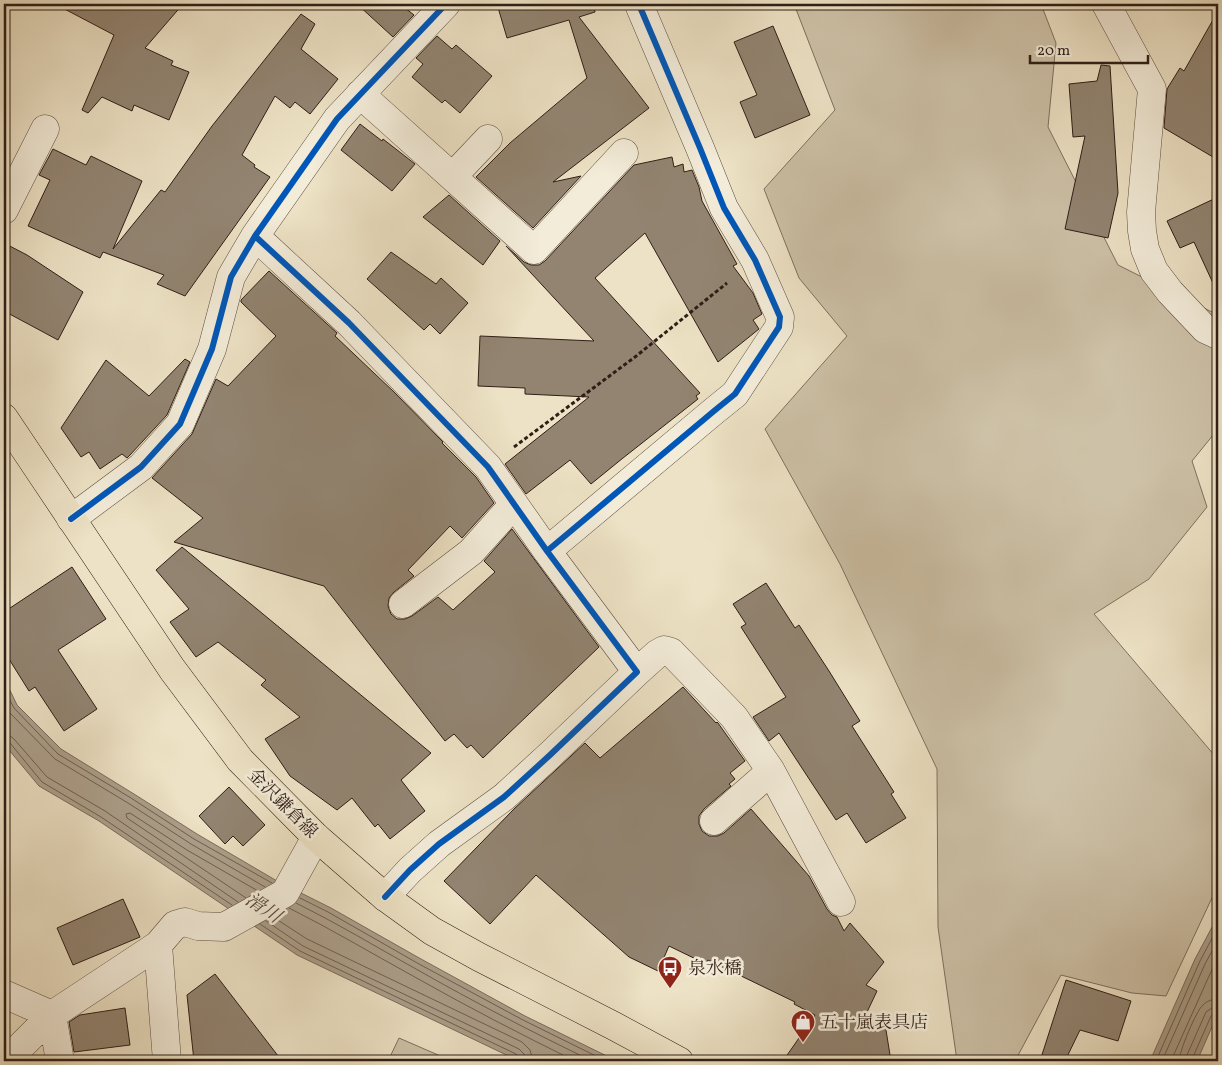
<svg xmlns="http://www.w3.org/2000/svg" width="1222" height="1065" viewBox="0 0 1222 1065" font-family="Vollkorn,'Noto Serif JP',serif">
	<rect width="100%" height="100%" fill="#ede2c5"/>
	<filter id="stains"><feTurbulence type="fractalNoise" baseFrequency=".004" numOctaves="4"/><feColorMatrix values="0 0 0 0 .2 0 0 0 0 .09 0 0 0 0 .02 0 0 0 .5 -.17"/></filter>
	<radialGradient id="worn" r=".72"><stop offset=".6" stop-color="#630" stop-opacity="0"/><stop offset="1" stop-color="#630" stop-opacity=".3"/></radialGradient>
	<path fill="#cdc1a7" stroke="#7e705f" d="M794,4H1041L1056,43L1048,127L1118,265L1218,315V429L1192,461L1207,507L1149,579L1094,614L1215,756L1218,766V885L1166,996L1132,993L1061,975L1015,1061H957L938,927L937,769L840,564L765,429L847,336L799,278L764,189L835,110Z
		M399,1038L452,1061H388Z"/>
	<path fill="#ac9f8a" stroke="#7a6b5c" d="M4,678L17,705L61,749L134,794L197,834L277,881L331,908L421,959L525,1016L617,1061H519L297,955L99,821L39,786L4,744Z
		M1218,916V1013L1197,1061H1150L1195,959Z"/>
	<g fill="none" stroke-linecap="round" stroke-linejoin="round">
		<path stroke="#6e5e50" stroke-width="1" d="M4,689L14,708L58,754L131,798L194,839L272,883
			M4,703L9,712L55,759L128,803L191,844L265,887
			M4,735H9L14,739L47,777L105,811L238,902
			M4,741L10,743L42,782L101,817L232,905
			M246,898L127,818L126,814L130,813L187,850L258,891
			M300,898L328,912L419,964L523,1020L606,1061
			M296,903C337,923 376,947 416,969C474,1002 532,1032 592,1061
			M289,908C331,929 371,953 413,976C466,1006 520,1034 575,1061
			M273,917L307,939L522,1042L530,1050L533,1061
			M266,921L303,946L519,1049L524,1054L525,1061
			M260,924L300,951L516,1054L519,1057V1061
			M1156,1061L1200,961L1218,927
			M1162,1061L1205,964L1218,940
			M1171,1061L1218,956
			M1179,1061C1179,1052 1196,1011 1203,1005C1207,1001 1212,999 1218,999
			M1186,1061L1187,1055L1206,1012L1212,1008L1218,1007
			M1193,1061V1057L1211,1016L1214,1013H1218"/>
	</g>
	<path fill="#928471" stroke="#2f1e17" d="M55,4H183L145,48L173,61L171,65L189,72L169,120L134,105L132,111L102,97L88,113L82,110L114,35Z
		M357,4H400L414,15L393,37Z
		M497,4H594L595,12L579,17L649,108L553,182L581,176L533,228L476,177L510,143L587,78L569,20L507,38Z
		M1218,11V160L1164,128L1167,89L1180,68L1184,71Z
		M301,14L315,24L301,49L338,79L310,114L295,102L290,108L275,96L242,155L255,165L254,167L270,177L185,296L157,284L164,275L103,252L100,258L28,226L50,180L39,175L53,149L86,165L91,156L142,181L113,249L161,190L165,192L212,126Z
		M773,26L810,115L755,138L740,102L757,95L734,42Z
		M437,36L452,49L456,45L492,76L460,113L445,100L442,103L412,77L423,64L416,58Z
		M1101,65L1110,66L1118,193L1108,238L1065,229L1085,136L1073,137L1069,84L1097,81Z
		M360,124L382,141L383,139L415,164L392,191L341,150Z
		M672,157L674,167L683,164L684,172L692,170L699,187L702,201L737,264L733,266L753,293L762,314L753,320L759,329L718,362L645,233L595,278L700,393L696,396L698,399L623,458L591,484L570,460L526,494L505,464L589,397L525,394V388L478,386L480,336L594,341L506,246L524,262L531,265H539L545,261L634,165Z
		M449,195L500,241L483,265L423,217Z
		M1218,197V294L1194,242L1180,248L1167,221Z
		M4,243L27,255L83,292L58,340L4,311Z
		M391,252L436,284L441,278L468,303L440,334L430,324L424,330L367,279Z
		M269,271L337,333L335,336L394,392L443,442L442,443L476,477L494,503L462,538L450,526L408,570L414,576L394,592L389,598L388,606L391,614L397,619H405L412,616L438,597L453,610L495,572L484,561L512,529L599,647L483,758L471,745L467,748L454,734L445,741L324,586L174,542L203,518L152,478L192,434L216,379L228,386L276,336L241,302V300Z
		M185,359L190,362L167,415L130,455L127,458L122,454L100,469L89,452L81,457L61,428L106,360L149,396Z
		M182,547L431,753L401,780L425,811L390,839L378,824L375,827L352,798L337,810L290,776L265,739L300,717L261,685L266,680L218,642L196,657L170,622L189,609L156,570Z
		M72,567L106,619L58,650L97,709L64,731L35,687L29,691L4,651V612Z
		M766,583L795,628L799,625L829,671L860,721L852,726L894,792L891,794L906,818L866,843L847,813L836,820L779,733L769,741L753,717L786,697L741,627L746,624L733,604Z
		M683,687L716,723L717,722L718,723L745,761L730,773L735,779L729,784L731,786L704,809L699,816V824L702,831L709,836H718L724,833L751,809L809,876L827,909L832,915L837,917L844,931L850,923L884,962L866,985L877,991L860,1027L885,1024L891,1061H783L815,1015L794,1004L795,1002L708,960L706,964L669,946L658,971L629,957L536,875L490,924L444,881L514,809L585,743L600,758Z
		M229,787L265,825L243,846L233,836L225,844L199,816Z
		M123,899L140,937L73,965L57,928Z
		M215,974L282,1061H194L187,995Z
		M1066,980L1131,1001L1118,1041L1080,1030L1065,1061H1040Z
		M125,1008L130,1045L74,1052L69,1022L80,1015Z"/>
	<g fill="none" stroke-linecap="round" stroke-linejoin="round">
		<defs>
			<path id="minor" d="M1106,4L1152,89L1141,212L1142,231L1145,249L1154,271L1170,292L1205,329L1218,335
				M360,94L534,250L624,153
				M453,176L488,139
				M4,210L45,129
				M255,236L349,323L488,467L547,551L637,672L550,755L504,797L439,844L410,870L385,897
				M71,519L141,467L180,424L212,349L231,277L255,236L337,119L446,4
				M547,551L714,411L735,394L779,327L780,317L755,260L724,208L700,148L640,7L639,4
				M403,604L471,552L514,504
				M637,672L657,654L664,650L671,652L734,717L771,771L841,902
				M714,821L771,771
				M158,945L167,1061
				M4,994L52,1015L60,1061
				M6,1061L52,1015L158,945L175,925L185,922L198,926L224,927L285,893L316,837"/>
			<path id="major" d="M4,418L172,669L240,760L316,837L385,897L432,931L479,957L614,1026L679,1061"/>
		</defs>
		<use href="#minor" stroke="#5e4f42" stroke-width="29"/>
		<use href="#major" stroke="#2f1e17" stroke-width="29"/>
		<path stroke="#2f1e17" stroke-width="3" stroke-dasharray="4 2.5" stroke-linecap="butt" d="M514,447L635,357L727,283"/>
		<use href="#minor" stroke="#f3ecd9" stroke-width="28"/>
		<use href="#major" stroke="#ede2c5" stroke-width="28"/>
		<defs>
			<path id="cycleway" d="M255,236L349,323L488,467L547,551L637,672L550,755L504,797L439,844L410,870L385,897
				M71,519L141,467L180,424L212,349L231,277L255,236L337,119L446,4
				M547,551L714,411L735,394L779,327L780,317L755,260L724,208L700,148L640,7L639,4"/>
		</defs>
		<use href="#cycleway" stroke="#f3ecd9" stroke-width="9"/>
		<use href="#cycleway" stroke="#0057b8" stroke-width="6"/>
	</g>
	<defs>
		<symbol id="bus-pin" viewBox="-11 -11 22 30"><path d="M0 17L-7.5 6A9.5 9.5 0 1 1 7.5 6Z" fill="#8f2418" stroke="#f3ecd9"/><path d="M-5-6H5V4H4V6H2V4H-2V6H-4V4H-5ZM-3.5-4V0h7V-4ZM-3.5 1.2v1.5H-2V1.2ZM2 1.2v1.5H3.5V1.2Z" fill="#fff"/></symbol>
		<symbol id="shop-pin" viewBox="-11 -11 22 30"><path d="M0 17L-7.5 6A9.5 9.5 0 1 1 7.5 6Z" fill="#8f2418" stroke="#f3ecd9"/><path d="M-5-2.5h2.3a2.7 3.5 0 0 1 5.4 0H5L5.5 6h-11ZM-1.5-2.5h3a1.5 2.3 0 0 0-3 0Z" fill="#fff"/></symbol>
	</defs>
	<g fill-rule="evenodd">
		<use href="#bus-pin" x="656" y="954" width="28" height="38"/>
		<use href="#shop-pin" x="789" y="1008" width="28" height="38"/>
	</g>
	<g text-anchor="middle" stroke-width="5" stroke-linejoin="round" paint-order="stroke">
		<g font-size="18" fill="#2f1e17" stroke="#f3ecd9">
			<text transform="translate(283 803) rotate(45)" y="6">金沢鎌倉線</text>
		</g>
		<g font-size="18" fill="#2f1e17" stroke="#f3ecd9" text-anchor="start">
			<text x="688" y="974">泉水橋</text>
			<text x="820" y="1028">五十嵐表具店</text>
		</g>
		<g font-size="19" font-style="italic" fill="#5b4b3f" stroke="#f3ecd9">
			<text transform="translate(264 907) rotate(34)" y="7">滑川</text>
		</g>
	</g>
	<rect width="1222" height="1065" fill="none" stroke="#ede2c5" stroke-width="20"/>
	<rect x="5" y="5" width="1212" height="1055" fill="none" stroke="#2f1e17" stroke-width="2.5"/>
	<rect x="10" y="10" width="1202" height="1045" fill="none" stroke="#2f1e17"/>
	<path d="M1030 55v8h118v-8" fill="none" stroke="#2f1e17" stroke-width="2.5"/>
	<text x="1037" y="55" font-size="15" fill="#2f1e17" stroke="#f3ecd9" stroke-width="4" paint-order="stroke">20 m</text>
	<rect width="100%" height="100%" filter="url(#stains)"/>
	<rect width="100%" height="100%" fill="url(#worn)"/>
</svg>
